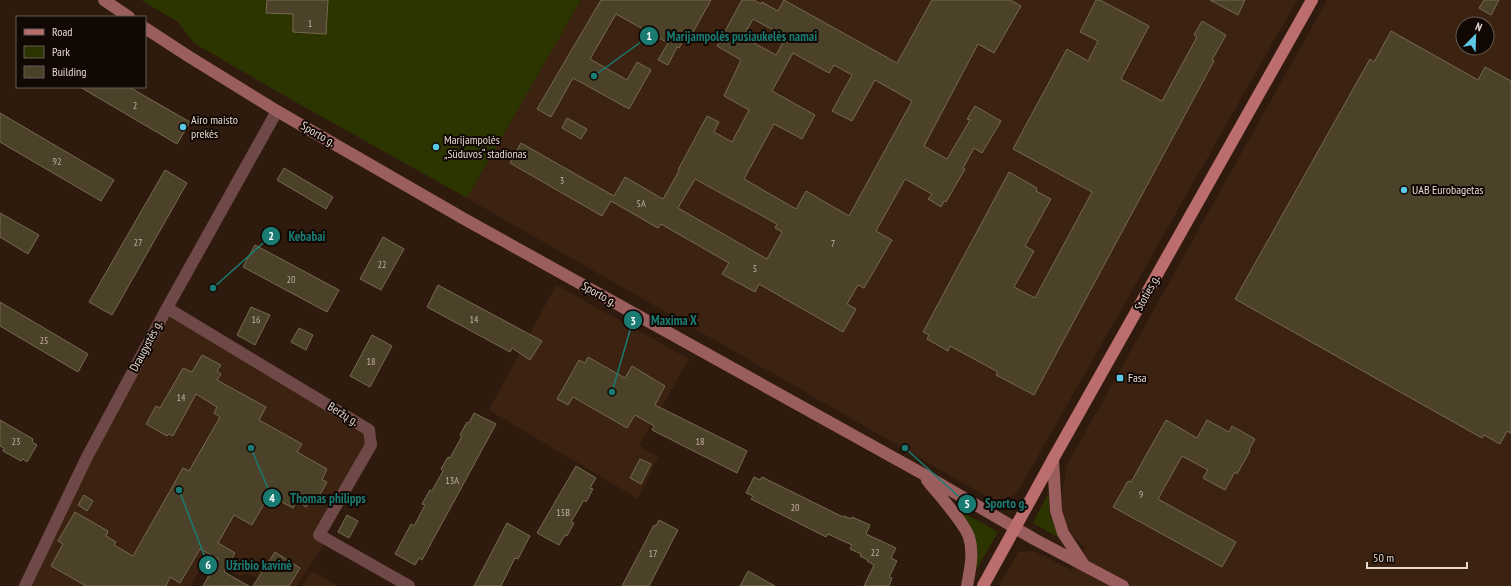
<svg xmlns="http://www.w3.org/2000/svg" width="1511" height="586" viewBox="0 0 1511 586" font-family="'PT Sans Narrow',sans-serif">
	<rect width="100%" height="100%" fill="#2f1b0e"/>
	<path fill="#3c2210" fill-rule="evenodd" d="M581,0H1297L1017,493L1005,501L993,500L467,198Z
		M1327,0H1511V586H999L1018,552L1034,551L1071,570L1085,548L1075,539L1061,519L1062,491L1067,465ZM1463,24H1487V48H1463Z
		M556,285L689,359L639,446L658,457L638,499L489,410Z
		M167,308L369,430L371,445L319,535L327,539L297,586H275L247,573L239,576L207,558L190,586H25Z
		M312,571L338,586H302Z"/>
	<path fill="#2c3500" d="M141,0H581L467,198L285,96L194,43L178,22Z
		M1049,492C1047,510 1052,524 1061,539L1033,523Z
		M953,507L998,532L972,577L975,561Z"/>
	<path fill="#4c4129" stroke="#756a51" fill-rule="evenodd" d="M267,0H328L326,34L293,32V14L266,13Z
		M601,0H711L692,34L688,32L679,48L677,47L668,65L658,60L668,43L616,14L590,59L627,80L637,62L651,70L629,109L573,78L551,117L537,109Z
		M742,0H754L761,4L762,2L778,11L784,0L897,63L932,0H1010L1021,6L994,53L978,44L924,146L947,159L970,120L967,119L975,106L1001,121L982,153L974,148L963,168L965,169L946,202L944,201L941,207L928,199L932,194L905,179L876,231L892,240L864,288L858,285L847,304L856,309L843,332L759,284L755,292L722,274L729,263L661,224L658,228L611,201L602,216L510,163L521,143L614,196L625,177L663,199L679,171L678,170L707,116L719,122L714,132L732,142L749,110L724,96L741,60L717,46ZM753,19L786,37L776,55L743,37ZM793,53L829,73L834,65L852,75L832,111L852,121L875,80L912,101L849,216L806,191L796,209L744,179L774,124L802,139L815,115L772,91ZM695,179L777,224L775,228L782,232L767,259L678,208Z
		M1096,0H1100L1149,26L1121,79L1162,101L1197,37L1194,35L1202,21L1226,35L1212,60L1214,61L1034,395L996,375L998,372L950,346L948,351L927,339L929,335L923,332L1009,172L1037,188L1036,191L1051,199L1025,246L1034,251L1014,287L1035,298L1092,192L1013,149L1067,49L1088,61L1098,41L1080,32Z
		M1210,0H1245L1238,15Z
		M1484,0H1499L1491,15L1479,8Z
		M1391,31L1478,80L1485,67L1511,81V433L1507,431L1500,444L1484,435L1482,438L1235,299L1370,59L1374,62Z
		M80,87H129L190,122L177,144Z
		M0,113L114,180L101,201L0,142Z
		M567,118L587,129L581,139L562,128Z
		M284,168L333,197L326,209L277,180Z
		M165,170L187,183L112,315L89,302Z
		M0,213L39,235L28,254L0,237Z
		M383,237L404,249L381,290L360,279Z
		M255,245L339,290L327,312L243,267Z
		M438,285L542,341L530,360L512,348L510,352L427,307Z
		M0,302L88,354L78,372L0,326Z
		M251,307L270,315L255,345L237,335Z
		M299,328L313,335L306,350L291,342Z
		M372,335L392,346L370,387L350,376Z
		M202,355L221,365L217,371L221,374L217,380L266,407L259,420L302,444L297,452L327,469L322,480L327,482L315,504L310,501L306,507L297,501L293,508L269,495L252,525L234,515L218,543L235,553L224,572L249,586H203L218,559L200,549L180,583L170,577L166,586H86L51,566L63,544L58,541L75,512L108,531L106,536L116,542L114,545L133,556L183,468L189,471L220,417L214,413L217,407L196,394L173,436L169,434L167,436L146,424L156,406L160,408L183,368L192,372Z
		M588,357L625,378L632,366L665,386L655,405L747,451L737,473L652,430L654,426L635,415L627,428L573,397L568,405L557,399L579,360L585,363Z
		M474,413L496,424L422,560L419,558L415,565L395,554L411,524L414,526L425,505L422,504L430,490L432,491L443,471L441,469L448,457L450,458L462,436L460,435L467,422L469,423Z
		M0,420L33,439L32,442L37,445L27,462L23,459L21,461L3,451L4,448L0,446Z
		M1166,420L1197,438L1207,420L1229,432L1232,426L1255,439L1249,450L1250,451L1237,474L1235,472L1225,490L1203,478L1208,470L1182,456L1158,499L1236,542L1222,567L1113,507L1128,481L1131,482Z
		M640,459L651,464L641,484L630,478Z
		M576,466L596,478L590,488L593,489L586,502L584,500L571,522L574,523L567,536L565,535L559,545L537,533Z
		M754,477L760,480L762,477L843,517L844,516L851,519L852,517L870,525L866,534L896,548L891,558L897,561L889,577L892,578L889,586H864L874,565L867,561L868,560L860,556L861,554L850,549L852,545L828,534L826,537L751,499L753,496L746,493Z
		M84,495L93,501L87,511L78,505Z
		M347,515L358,521L349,538L338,532Z
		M659,520L678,530L649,586H622L654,525L656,526Z
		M507,523L530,536L518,559L515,558L501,586H474Z
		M275,552L300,568L289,586H253Z
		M748,571L775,586H740Z"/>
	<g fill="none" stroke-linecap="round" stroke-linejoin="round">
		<path stroke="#6f4848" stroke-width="12" d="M167,308L369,430L371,445L319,535L409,586
			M25,586L87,457L167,308L277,111"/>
		<path stroke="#9b5e5e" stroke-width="12" d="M104,0L129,17
			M145,28L188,56L277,111L466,220L923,474L1034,539L1123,586
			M1053,459L1056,511L1063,533L1084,565
			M927,480C937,493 964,522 969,537C974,553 970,570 967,586"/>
		<path stroke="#bc6e6e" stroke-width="12" d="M983,586L1053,459L1312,0"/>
	</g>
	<g fill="#5bc8e7" stroke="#110804" stroke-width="1.5">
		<circle cx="183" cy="127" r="4"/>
		<circle cx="436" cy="147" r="4"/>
		<circle cx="1404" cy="190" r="4"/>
		<rect x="1116" y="374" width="8" height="8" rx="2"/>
	</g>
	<g text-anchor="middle" stroke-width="4" stroke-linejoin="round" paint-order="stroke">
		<g font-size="10" fill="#c0b2a6">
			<text x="310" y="27">1</text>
			<text x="135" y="109">2</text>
			<text x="57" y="165">92</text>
			<text x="562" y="184">3</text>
			<text x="641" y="207">5A</text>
			<text x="138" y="246">27</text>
			<text x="833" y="247">7</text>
			<text x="382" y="268">22</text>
			<text x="755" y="272">5</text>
			<text x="291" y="283">20</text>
			<text x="256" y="323">16</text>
			<text x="474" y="323">14</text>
			<text x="44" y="344">25</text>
			<text x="371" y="365">18</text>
			<text x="181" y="401">14</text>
			<text x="16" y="445">23</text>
			<text x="700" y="445">18</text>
			<text x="452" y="484">13A</text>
			<text x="1141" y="498">9</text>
			<text x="795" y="511">20</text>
			<text x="563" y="516">15B</text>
			<text x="875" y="556">22</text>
			<text x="653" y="557">17</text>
		</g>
		<g font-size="12" fill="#e6d7cf" stroke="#110804" text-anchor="start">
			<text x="191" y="124">Airo maisto<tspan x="191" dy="14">prekės</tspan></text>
			<text x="444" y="144">Marijampolės<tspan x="444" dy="14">„Sūduvos“ stadionas</tspan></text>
			<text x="1412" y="194">UAB Eurobagetas</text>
			<text x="1128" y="382">Fasa</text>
		</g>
		<g font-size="12" fill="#e6d7cf" stroke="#110804">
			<text transform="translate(318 134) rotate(30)" y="4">Sporto g.</text>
			<text transform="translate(1147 293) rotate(-61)" y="4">Stoties g.</text>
			<text transform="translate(599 294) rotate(29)" y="4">Sporto g.</text>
			<text transform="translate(146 346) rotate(-62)" y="4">Draugystės g.</text>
			<text transform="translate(343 414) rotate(31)" y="4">Beržų g.</text>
		</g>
	</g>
	<path fill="none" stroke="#1a7b73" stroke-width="1.5" d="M594 76L649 36M213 288L271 236M612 392L633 320M251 448L272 498M905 448L967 504M179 490L208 565"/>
	<g fill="#1a7b73" stroke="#110804" stroke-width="1.5">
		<circle cx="594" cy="76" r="4"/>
		<circle cx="213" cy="288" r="4"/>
		<circle cx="612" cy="392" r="4"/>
		<circle cx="251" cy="448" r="4"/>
		<circle cx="905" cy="448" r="4"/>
		<circle cx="179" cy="490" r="4"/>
		<circle cx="649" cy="36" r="10"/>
		<circle cx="271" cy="236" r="10"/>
		<circle cx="633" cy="320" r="10"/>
		<circle cx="272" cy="498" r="10"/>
		<circle cx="967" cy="504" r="10"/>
		<circle cx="208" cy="565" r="10"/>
	</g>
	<g font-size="12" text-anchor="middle" font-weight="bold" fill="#fff">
		<text x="649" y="40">1</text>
		<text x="271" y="240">2</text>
		<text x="633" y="325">3</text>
		<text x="272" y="502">4</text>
		<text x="967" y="508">5</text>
		<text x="208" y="569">6</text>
	</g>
	<g font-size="13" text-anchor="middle" font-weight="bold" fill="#1a7b73" stroke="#110804" stroke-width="4" stroke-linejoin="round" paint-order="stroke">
		<text x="742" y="41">Marijampolės pusiaukelės namai</text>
		<text x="307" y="241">Kebabai</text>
		<text x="674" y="325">Maxima X</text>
		<text x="328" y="503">Thomas philipps</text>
		<text x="1006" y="508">Sporto g.</text>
		<text x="259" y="570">Užribio kavinė</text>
	</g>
	<rect x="16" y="16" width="130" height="72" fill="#110804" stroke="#665b55"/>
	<rect x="24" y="29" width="20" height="6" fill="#bc6e6e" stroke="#665b55"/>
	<text x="52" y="36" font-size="12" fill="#e6d7cf">Road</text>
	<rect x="24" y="46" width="20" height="12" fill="#2c3500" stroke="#665b55"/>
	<text x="52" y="56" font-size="12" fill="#e6d7cf">Park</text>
	<rect x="24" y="66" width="20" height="12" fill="#4c4129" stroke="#665b55"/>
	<text x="52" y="76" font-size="12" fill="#e6d7cf">Building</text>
	<g transform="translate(1475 36) rotate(23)"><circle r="19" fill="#110804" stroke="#665b55"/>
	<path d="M0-3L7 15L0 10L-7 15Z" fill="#5bc8e7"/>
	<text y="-6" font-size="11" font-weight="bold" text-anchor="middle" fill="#e6d7cf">N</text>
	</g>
	<path d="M1367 562v6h100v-6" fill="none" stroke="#e6d7cf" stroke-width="2"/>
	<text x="1373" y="562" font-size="12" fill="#e6d7cf" stroke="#110804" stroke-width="3" paint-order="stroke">50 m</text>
</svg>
